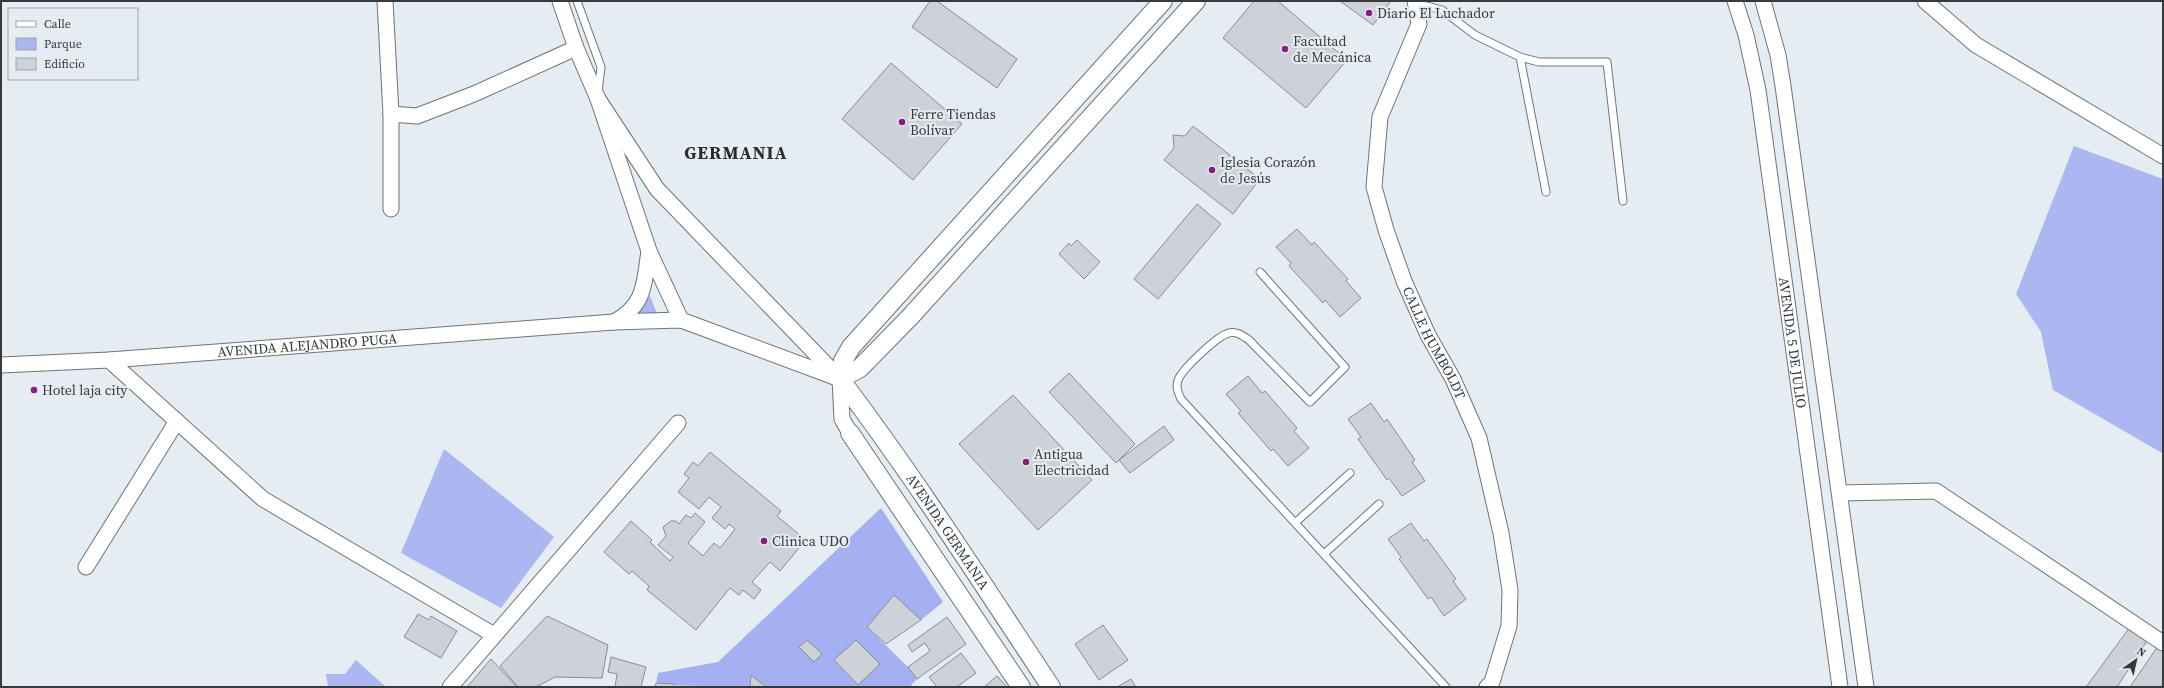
<svg xmlns="http://www.w3.org/2000/svg" width="2164" height="688" viewBox="0 0 2164 688" font-family="'Source Serif 4',serif">
	<rect width="100%" height="100%" fill="#e5edf2"/>
	<path fill="#acb7f2" d="M2074,146L2163,179L2162,453L2053,390L2041,332L2016,294Z
		M650,296L658,316L635,315Z
		M444,449L554,537L501,608L401,553Z
		M356,660L386,687H328L326,674H345Z"/>
	<path fill="#a4b0f1" d="M881,508L943,602L921,620L894,595L867,627L908,667L917,679L911,685L913,687H766L751,675L750,687L656,685L658,673L718,662Z"/>
	<path fill="#cdd2d9" stroke="#888d93" d="M930,1H937L1017,59L997,88L912,27Z
		M1254,1H1278L1347,60L1306,108L1223,38Z
		M1340,1H1391L1373,25Z
		M891,63L962,124L913,180L842,119Z
		M1193,126L1260,179L1233,214L1164,160L1174,148L1173,135L1185,136Z
		M1197,204L1221,224L1158,299L1134,279Z
		M1297,229L1312,245L1314,242L1348,279L1346,281L1361,298L1340,317L1325,300L1323,303L1289,266L1291,263L1276,247Z
		M1077,240L1100,262L1084,279L1059,254L1069,243L1071,246Z
		M1069,373L1135,444L1116,463L1049,392Z
		M1248,376L1262,393L1265,391L1297,428L1294,431L1309,448L1288,466L1273,449L1271,451L1238,413L1241,411L1226,394Z
		M1013,395L1092,480L1038,530L959,444Z
		M1371,403L1384,422L1387,419L1415,460L1412,462L1425,481L1402,496L1389,478L1387,480L1358,439L1361,437L1348,419Z
		M1164,426L1174,440L1130,473L1119,460Z
		M710,452L781,511L777,516L802,537L799,548L780,571L770,562L752,582L761,590L754,599L743,590L739,595L730,588L696,630L647,590L649,586L632,571L629,574L604,552L631,521L652,540L650,542L670,561L673,557L658,545L666,536L663,527L671,521H676L679,524L686,515L691,518L695,513L705,522L688,543L703,556L714,543L720,548L735,529L729,524L725,529L712,518L721,507L709,497L699,509L678,492L689,478L684,474L693,462L698,466Z
		M1411,523L1424,541L1427,539L1456,579L1453,581L1466,599L1444,616L1431,597L1428,599L1399,559L1401,557L1388,539Z
		M894,595L921,620L886,644L867,627Z
		M418,614L429,620L431,616L457,631L441,658L404,637Z
		M547,616L608,645L602,678L555,677L536,687H518L500,666Z
		M947,617L966,644L917,679L908,667L930,651L925,643L912,652L908,645Z
		M1103,625L1128,660L1099,680L1075,644Z
		M2130,627L2149,638L2117,687H2086Z
		M807,640L822,654L814,662L799,647Z
		M856,640L880,664L858,685L834,660Z
		M2158,646L2163,650V684L2161,687H2130Z
		M961,653L976,673L957,687H937L929,677Z
		M611,657L646,667L641,687H615L617,674L608,672Z
		M491,659L517,687H467Z
		M751,675L766,687H750Z
		M997,676L1007,687H984Z
		M1131,679L1136,687H1117Z
		M656,683L674,684V687H655Z"/>
	<g fill="none" stroke-linecap="round" stroke-linejoin="round">
		<defs>
			<path id="service" d="M577,1L601,67L598,92
				M1415,3L1442,10L1475,35L1520,57L1539,62H1607L1623,201
				M1520,57L1546,192
				M1260,272L1345,367L1310,402L1249,340C1243,336 1237,331 1229,333C1218,335 1184,368 1179,378C1175,386 1178,392 1181,399L1446,687
				M1295,523L1350,473
				M1324,554L1379,504"/>
			<g id="minor">
				<path d="M385,1L391,114V209"/>
				<path d="M560,1L576,48L598,99L649,251L681,320"/>
				<path id="s1" d="M1415,1L1419,24L1380,117L1374,187L1386,230L1404,281L1428,335L1453,379L1479,438L1501,533L1510,590L1509,626L1492,682L1487,687"/>
				<path id="s2" d="M1735,1L1746,35L1758,90L1840,687"/>
				<path d="M1763,1L1778,55L1783,86L1866,687"/>
				<path d="M1925,1L1976,45L2163,156"/>
				<path d="M598,99L657,189L840,379L842,419L850,433"/>
				<path d="M391,114L417,116L474,94L576,48"/>
				<path d="M614,322C646,305 644,283 649,251"/>
				<path d="M109,360L263,499L494,635"/>
				<path id="s3" d="M1,365L109,360L614,322L681,320L840,379"/>
				<path d="M1840,493L1936,491L2163,643"/>
				<path d="M86,567L177,421"/>
				<path d="M450,687L678,423"/>
			</g>
			<g id="tertiary">
				<path d="M840,379L860,368L910,317L1196,1"/>
				<path d="M840,379L843,361L851,347L1163,1"/>
				<path id="s4" d="M840,379C915,478 982,583 1051,687"/>
				<path d="M850,433L1021,687"/>
			</g>
		</defs>
		<use href="#service" stroke="#6d7479" stroke-width="9"/>
		<use href="#minor" stroke="#6d7479" stroke-width="17"/>
		<use href="#tertiary" stroke="#6d7479" stroke-width="20"/>
		<use href="#service" stroke="#fff" stroke-width="7"/>
		<use href="#minor" stroke="#fff" stroke-width="15"/>
		<use href="#tertiary" stroke="#fff" stroke-width="18"/>
	</g>
	<g fill="#8c1b7e" stroke="#e5edf2" stroke-width="1.5">
		<circle cx="1369" cy="13" r="4"/>
		<circle cx="1285" cy="49" r="4"/>
		<circle cx="902" cy="122" r="4"/>
		<circle cx="1212" cy="170" r="4"/>
		<circle cx="34" cy="390" r="4"/>
		<circle cx="1026" cy="462" r="4"/>
		<circle cx="764" cy="541" r="4"/>
	</g>
	<g text-anchor="middle" stroke-width="4" stroke-linejoin="round" paint-order="stroke">
		<g font-size="14" fill="#373a3d" stroke="#e5edf2" text-anchor="start">
			<text x="1377" y="18">Diario El Luchador</text>
			<text x="1293" y="46">Facultad<tspan x="1293" dy="16">de Mecánica</tspan></text>
			<text x="910" y="119">Ferre Tiendas<tspan x="910" dy="16">Bolívar</tspan></text>
			<text x="1220" y="167">Iglesia Corazón<tspan x="1220" dy="16">de Jesús</tspan></text>
			<text x="42" y="395">Hotel laja city</text>
			<text x="1034" y="459">Antigua<tspan x="1034" dy="16">Electricidad</tspan></text>
			<text x="772" y="546">Clinica UDO</text>
		</g>
		<g font-size="14" fill="#373a3d" stroke="#e5edf2">
			<text dy="5" stroke="none"><textPath href="#s1" startOffset="362">CALLE HUMBOLDT</textPath></text>
			<text dy="5" stroke="none"><textPath href="#s2" startOffset="347">AVENIDA 5 DE JULIO</textPath></text>
			<text dy="5" stroke="none"><textPath href="#s3" startOffset="307">AVENIDA ALEJANDRO PUGA</textPath></text>
			<text dy="5" stroke="none"><textPath href="#s4" startOffset="187">AVENIDA GERMANIA</textPath></text>
		</g>
		<g font-size="18" font-weight="bold" letter-spacing="1" fill="#272d31" stroke="#e5edf2">
			<text x="736" y="159">GERMANIA</text>
		</g>
	</g>
	<rect width="2164" height="688" fill="none" stroke="#373a3d" stroke-width="4"/>
	<rect x="8" y="8" width="130" height="72" fill="#e5edf2" stroke="#9fa5aa"/>
	<rect x="16" y="21" width="20" height="6" fill="#ffffff" stroke="#9fa5aa"/>
	<text x="44" y="28" font-size="12" fill="#373a3d">Calle</text>
	<rect x="16" y="38" width="20" height="12" fill="#acb7f2" stroke="#9fa5aa"/>
	<text x="44" y="48" font-size="12" fill="#373a3d">Parque</text>
	<rect x="16" y="58" width="20" height="12" fill="#cdd2d9" stroke="#9fa5aa"/>
	<text x="44" y="68" font-size="12" fill="#373a3d">Edificio</text>
	<g transform="translate(2136 660) rotate(34)" stroke="#e5edf2" stroke-width="3" paint-order="stroke">
	<path d="M0-3L7 15L0 10L-7 15Z" fill="#373a3d"/>
	<text y="-6" font-size="11" font-weight="bold" text-anchor="middle" fill="#373a3d">N</text>
	</g>
</svg>
